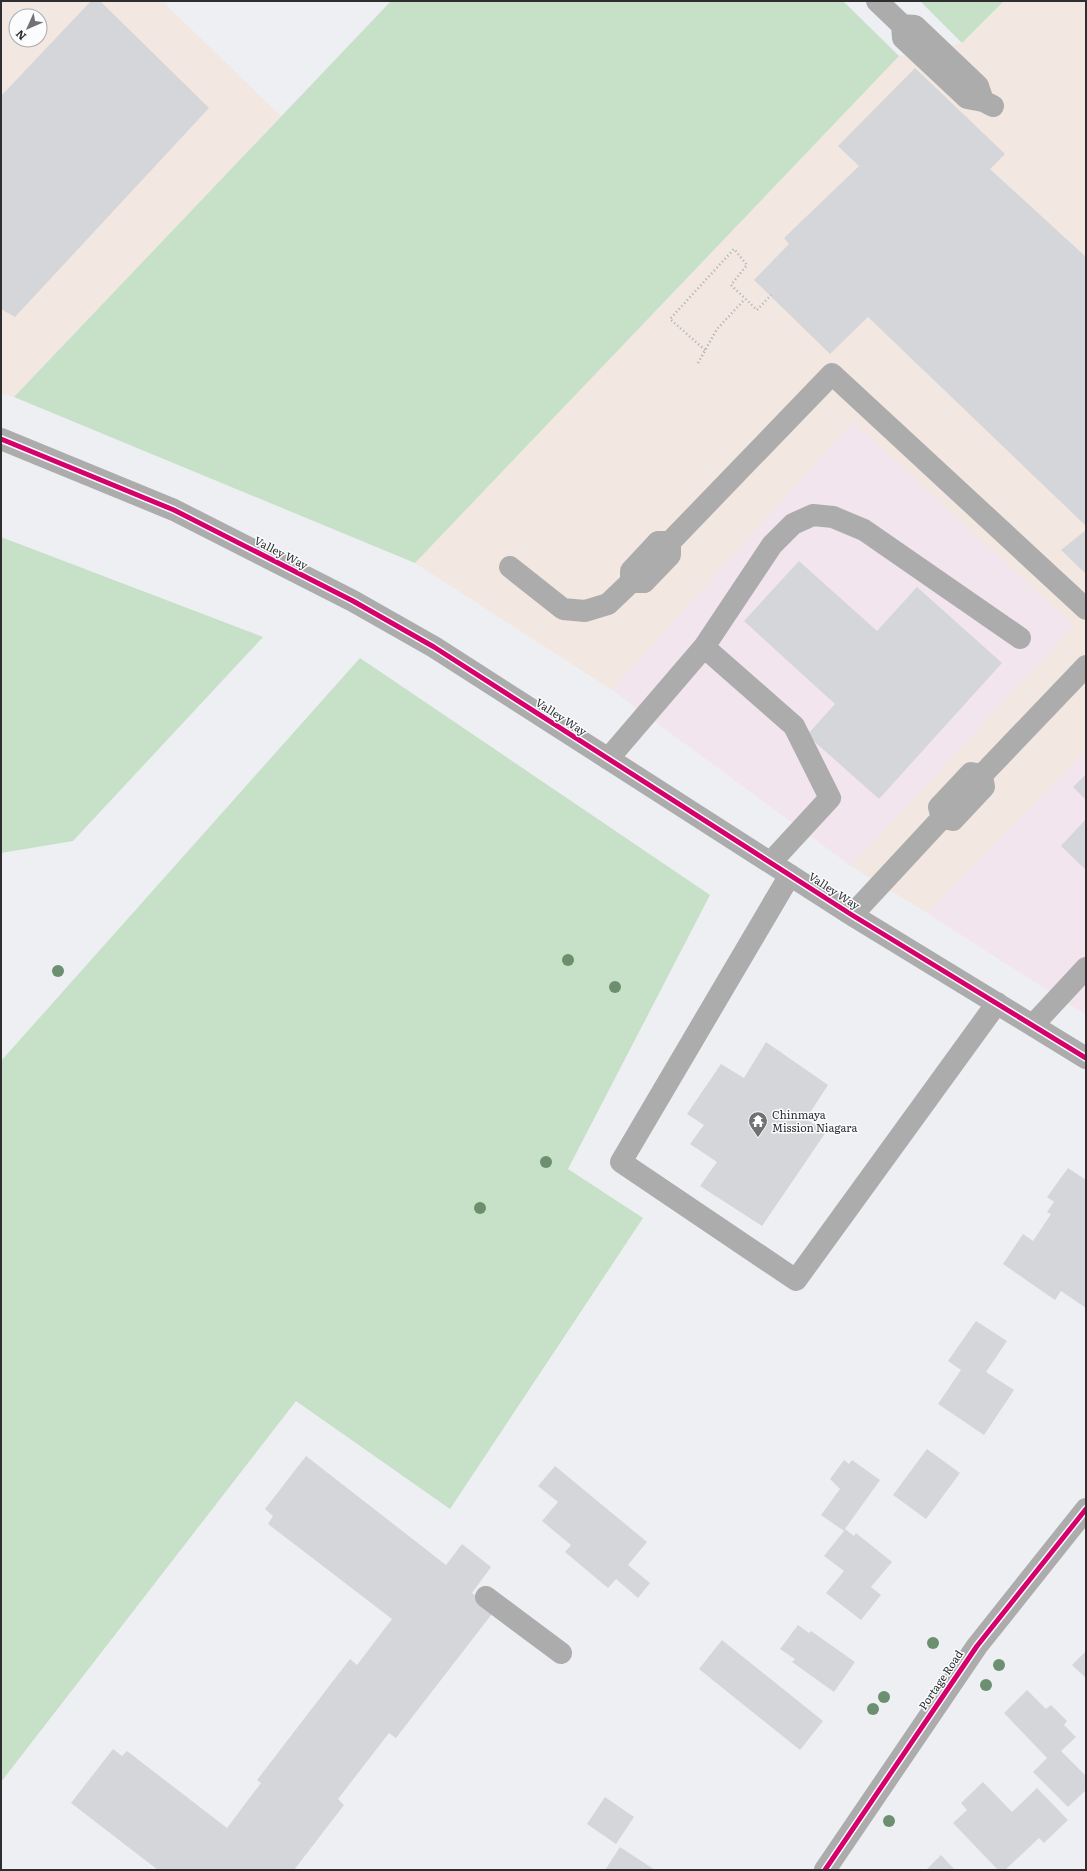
<svg xmlns="http://www.w3.org/2000/svg" width="1087" height="1871" viewBox="0 0 1087 1871" font-family="Literata,serif">
	<rect width="100%" height="100%" fill="#eeeff3"/>
	<path fill="#f2e7e1" fill-rule="evenodd" d="M1,1H162L281,116L14,397L1,394ZM16,16H40V40H16Z
		M1004,1H1086V751L927,913L851,866L1073,626L853,422L612,690L415,563L899,56L962,43Z"/>
	<path fill="#f2e5ed" d="M853,422L1074,626L851,866L612,690Z
		M1086,751V1015L927,913Z"/>
	<path fill="#c6e1c7" d="M391,1H843L899,56L415,563L14,397Z
		M920,1H1004L962,43Z
		M1,537L263,637L73,841L1,853Z
		M360,658L710,895L568,1169L643,1218L450,1509L296,1401L1,1782V1061Z"/>
	<path fill="#d5d6d9" d="M91,1H100L209,108L15,317L1,309V96Z
		M915,68L1005,154L990,169L1086,257V526L868,317L830,354L754,280L789,244L784,238L859,166L838,146Z
		M1086,530V574L1061,550Z
		M799,561L877,631L917,587L1002,663L879,799L807,735L835,704L744,621Z
		M1086,774V800L1073,787Z
		M1086,819V870L1061,846Z
		M766,1042L828,1085L806,1119L826,1132L762,1226L700,1186L717,1162L690,1144L704,1125L687,1114L721,1064L744,1078Z
		M1068,1168L1086,1180V1308L1061,1291L1055,1300L1003,1264L1023,1234L1033,1241L1051,1214L1047,1212L1054,1202L1047,1197Z
		M976,1321L1007,1341L986,1372L1014,1390L984,1435L938,1404L961,1370L948,1361Z
		M927,1449L960,1473L926,1519L893,1495Z
		M306,1456L446,1565L462,1544L491,1567L472,1593L495,1610L396,1738L389,1733L338,1799L344,1805L294,1870H158L71,1803L113,1749L122,1756L127,1751L227,1828L261,1783L257,1780L350,1659L357,1665L392,1619L268,1524L273,1516L265,1509Z
		M844,1460L849,1464L852,1460L880,1480L845,1529L854,1536L856,1533L892,1562L871,1587L881,1595L861,1620L826,1593L844,1571L824,1556L844,1531L821,1515L840,1489L830,1479Z
		M555,1466L647,1542L628,1565L650,1583L638,1598L616,1579L608,1588L565,1552L571,1545L542,1521L558,1502L538,1486Z
		M798,1625L809,1633L811,1631L855,1662L834,1692L792,1662L795,1659L780,1649Z
		M722,1640L823,1721L800,1750L699,1669Z
		M1086,1651V1678L1072,1665Z
		M1027,1690L1046,1709L1051,1705L1067,1721L1064,1725L1076,1737L1061,1751L1086,1776V1790L1068,1807L1033,1772L1047,1758L1004,1713Z
		M983,1782L1012,1812L1037,1788L1068,1820L1044,1843L1039,1838L1005,1870H998L953,1823L967,1810L961,1803Z
		M605,1797L634,1817L616,1844L587,1824Z
		M620,1847L655,1870H605Z
		M941,1855L955,1870H926Z"/>
	<g fill="none" stroke-linecap="round" stroke-linejoin="round">
		<path stroke="#adaeae" stroke-width="2.5" stroke-dasharray="1 3" stroke-linecap="butt" d="M705,350L670,319L734,249L747,265L731,285L757,310L771,295
			M698,363L717,329L745,299"/>
		<path stroke="#adacac" stroke-width="22" d="M877,1L902,25L915,26L978,86L983,101
			M902,25L903,38L967,98L983,101L993,106
			M1,439L174,510L353,601L434,647L852,915L1086,1058
			M510,567L563,609L585,611L608,604L631,582H644L670,555V542L832,374L1086,609
			M631,582V571L658,542H670
			M704,647L772,545L793,524L813,515L833,517L864,530L1020,638
			M608,759L704,647L794,726L830,798L771,862
			M982,775L1086,666
			M942,818L939,807L971,773L982,775
			M942,818L953,820L984,787L982,775
			M790,875L621,1162L796,1280L997,1003
			M852,915L942,818
			M1033,1025L1086,968
			M486,1597L561,1653
			M825,1870L977,1646L1086,1509"/>
		<defs>
			<path id="cycleway" d="M1,439L174,510L353,601L434,647L852,915L1086,1058
				M825,1870L977,1646L1086,1509"/>
		</defs>
		<use href="#cycleway" stroke="#fbfcfe" stroke-width="8"/>
		<use href="#cycleway" stroke="#d6006c" stroke-width="5"/>
	</g>
	<g fill="#6c8f70">
		<circle cx="568" cy="960" r="6"/>
		<circle cx="58" cy="971" r="6"/>
		<circle cx="615" cy="987" r="6"/>
		<circle cx="546" cy="1162" r="6"/>
		<circle cx="480" cy="1208" r="6"/>
		<circle cx="933" cy="1643" r="6"/>
		<circle cx="999" cy="1665" r="6"/>
		<circle cx="986" cy="1685" r="6"/>
		<circle cx="884" cy="1697" r="6"/>
		<circle cx="873" cy="1709" r="6"/>
		<circle cx="889" cy="1821" r="6"/>
	</g>
	<defs>
		<symbol id="temple-pin" viewBox="-11 -11 22 30"><path d="M0 17L-7.5 6A9.5 9.5 0 1 1 7.5 6Z" fill="#717274" stroke="#fbfcfe"/><path d="M0-6L5-2H3V0L6.5 2.5H4V6H1.5V3h-3V6H-4V2.5H-6.5L-3 0V-2H-5Z" fill="#fff"/></symbol>
	</defs>
	<g fill-rule="evenodd">
		<use href="#temple-pin" x="747" y="1110" width="22" height="30"/>
	</g>
	<g text-anchor="middle" stroke-width="3" stroke-linejoin="round" paint-order="stroke">
		<g font-size="11" fill="#2e2e30" stroke="#fbfcfe">
			<text transform="translate(281 553) rotate(27)" y="4">Valley Way</text>
			<text transform="translate(561 717) rotate(33)" y="4">Valley Way</text>
			<text transform="translate(834 891) rotate(33)" y="4">Valley Way</text>
			<text transform="translate(941 1680) rotate(-56)" y="4">Portage Road</text>
		</g>
		<g font-size="11" fill="#2e2e30" stroke="#fbfcfe" text-anchor="start">
			<text x="772" y="1119">Chinmaya<tspan x="772" dy="13">Mission Niagara</tspan></text>
		</g>
	</g>
	<rect width="1087" height="1871" fill="none" stroke="#2e2e30" stroke-width="4"/>
	<g transform="translate(28 28) rotate(225)"><circle r="19" fill="#fbfcfe" stroke="#a9aaac"/>
	<path d="M0-3L7 15L0 10L-7 15Z" fill="#717274"/>
	<text y="-6" font-size="11" font-weight="bold" text-anchor="middle" fill="#2e2e30">N</text>
	</g>
</svg>
